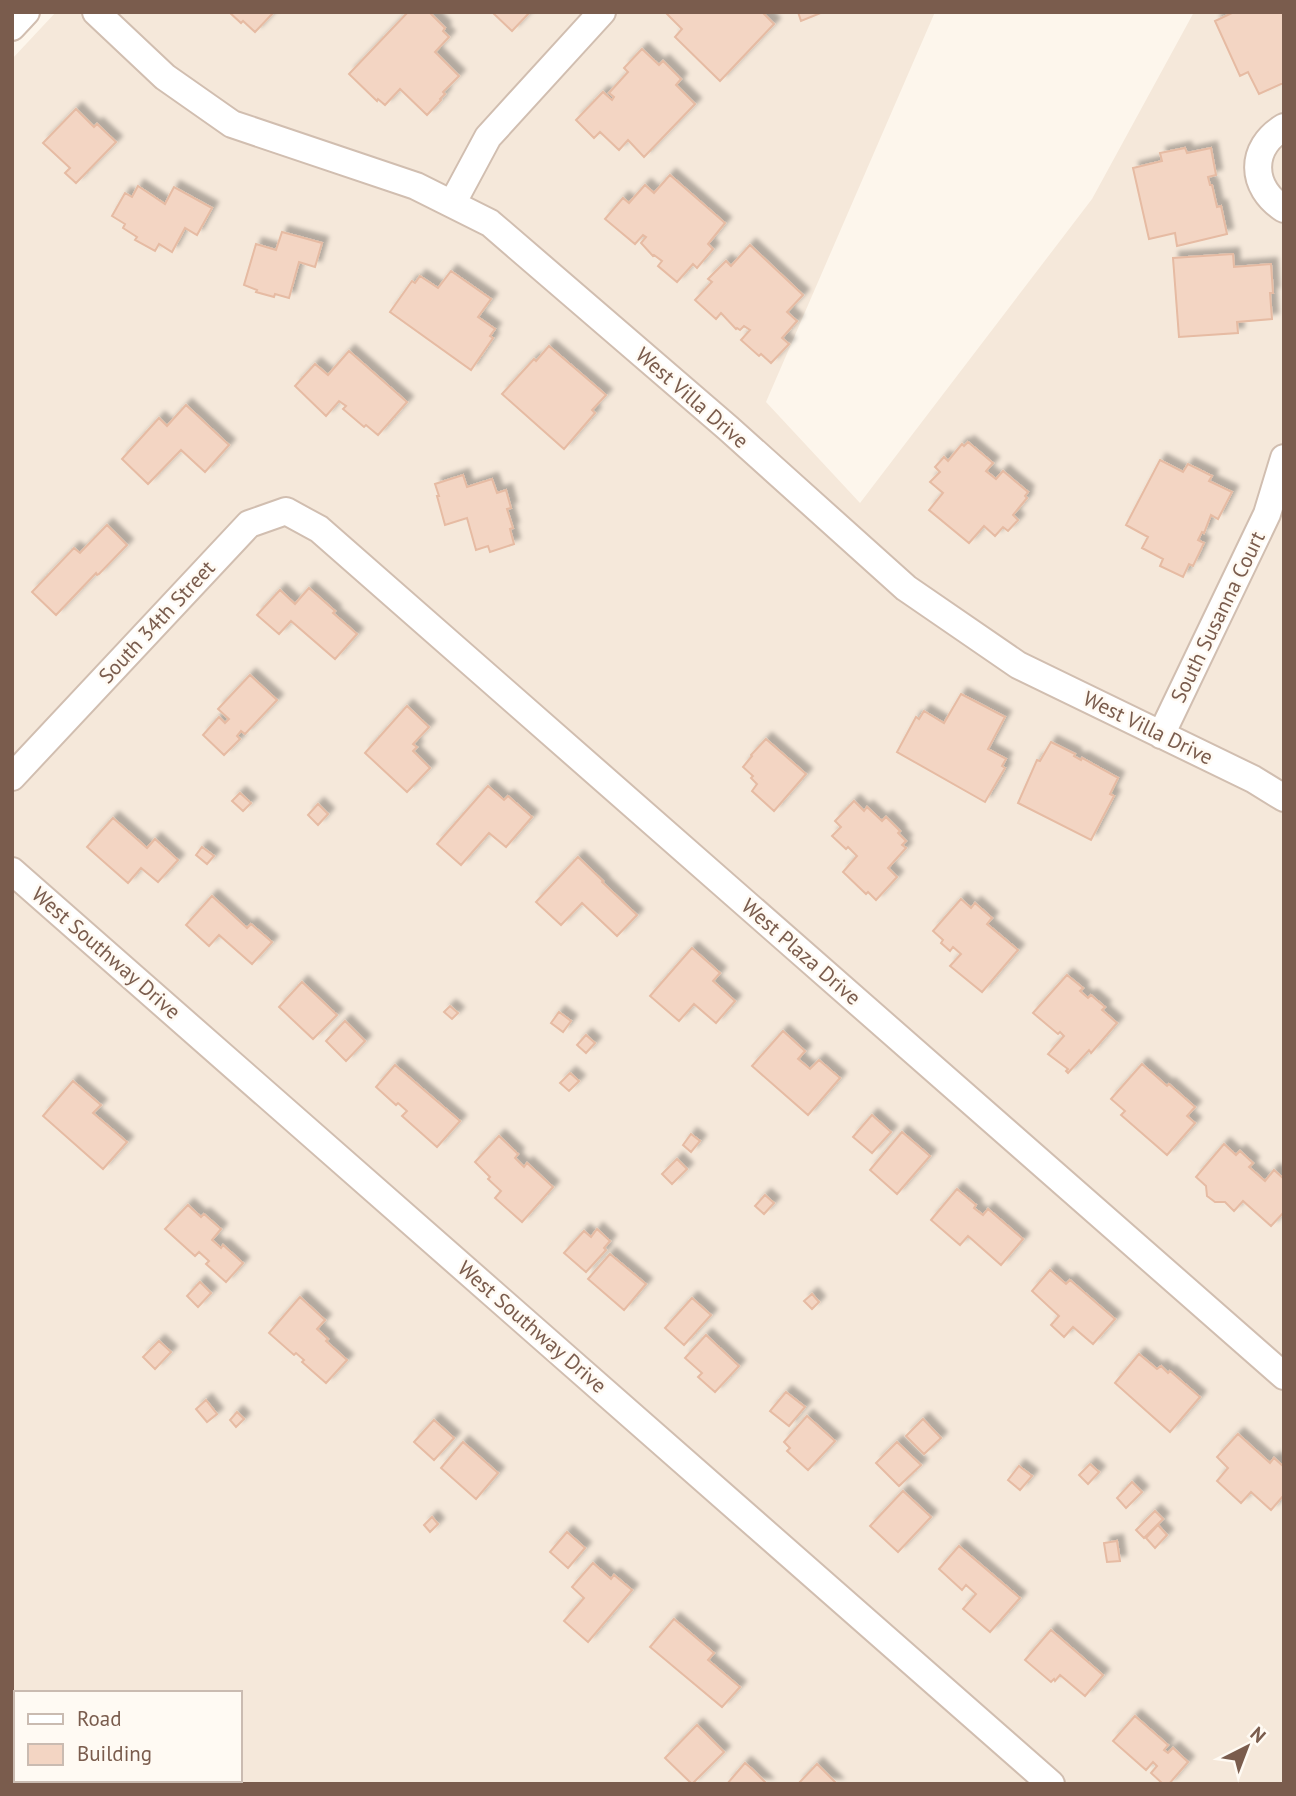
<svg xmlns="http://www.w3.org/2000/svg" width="1296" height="1796" viewBox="0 0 1296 1796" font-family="'PT Sans',sans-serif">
	<defs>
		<filter id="shadow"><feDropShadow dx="6" dy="-6" stdDeviation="2" flood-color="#0004"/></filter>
	</defs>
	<rect width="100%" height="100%" fill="#fdf6ec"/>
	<path fill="#f5e8da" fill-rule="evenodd" d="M56,12H935L766,402L860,503L1092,199L1194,12H1284V1784H12V59ZM16,1693H240V1780H16Z"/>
	<path fill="#f3d5c3" stroke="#e6bba3" stroke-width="2" filter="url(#shadow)" d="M229,12H274L255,32L243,21L241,23Z
		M408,12H429L445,28L443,31L449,37L435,52L459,76L443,92L445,94L440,99L441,100L427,115L400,89L385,105L378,99L377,101L349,74Z
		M492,12H530L512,31Z
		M665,12H762L774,24L720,81L675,37L682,29Z
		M798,12H823L801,21Z
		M1234,12H1284V86L1283,83L1259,94L1248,72L1240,76L1215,21Z
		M642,49L659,65L663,61L681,79L676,85L695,104L644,157L628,140L619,150L600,132L594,138L576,120L603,92L612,100L614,97L609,93L628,72L624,68Z
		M76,109L94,127L97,124L116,142L76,183L65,173L70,168L43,143Z
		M1185,148L1187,153L1211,148L1216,175L1208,177L1210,185H1212L1217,207L1221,206L1227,234L1177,246L1175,233L1149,239L1133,168L1162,161L1160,153Z
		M670,175L725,223L708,244L713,249L697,268L693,264L677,282L658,266L662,261L654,255L653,256L641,243L646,237L643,235L635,244L605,219L623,198L629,203L645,185L654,193Z
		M138,186L165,204L174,187L212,208L197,235L185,228L172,252L159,244L155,251L135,240L137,237L123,228L125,224L112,216L125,193L132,197Z
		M282,232L322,243L315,267L299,262L289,298L275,294L274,297L256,292L257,290L244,285L256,244L276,250Z
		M750,245L803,295L787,312L797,321L782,338L789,344L771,363L761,354L759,356L741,340L750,330L744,326L740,330L737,328L736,329L721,313L716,319L695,300L712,282L708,279L726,261L731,266Z
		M1233,254L1234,267L1271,264L1273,293H1270L1272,319L1237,322L1238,333L1179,337L1173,258Z
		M451,271L491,299L478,317L495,329L490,336L493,338L471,370L390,312L412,281L415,283L420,276L438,288Z
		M549,346L606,395L592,410L595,413L564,449L502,394L534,359L536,361Z
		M349,351L407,402L378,435L366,425L364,427L343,409L346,406L339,401L326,416L295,386L315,364L328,375Z
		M186,405L229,445L205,472L181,450L148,484L122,459L159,418L167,426Z
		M968,442L993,463L986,471L996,479L1003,471L1028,492L1025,496L1027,498L1013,515L1018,520L1008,531L1003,527L995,536L984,526L969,543L929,510L943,493L930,482L940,472L935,467L944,457L948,461L962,444L964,446Z
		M1160,460L1183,472L1188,464L1212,476L1209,481L1232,492L1218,519L1211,515L1204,533L1202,532L1198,540L1204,543L1193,566L1189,564L1183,577L1160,566L1163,559L1142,548L1148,537L1126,525Z
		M463,475L467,487L492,479L497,493L506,490L511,508L507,509L513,528L510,529L514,544L490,552L488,546L476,550L467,518L445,525L437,496H439L435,484Z
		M107,525L127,545L99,574L97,575L96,573L56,615L32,592L74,548L80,553Z
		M309,588L335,611L333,613L357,634L335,659L291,621L279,634L257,615L280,590L295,604Z
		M250,675L277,700L245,734L241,731L237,736L240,739L224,755L203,735L219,717L225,723L229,719L218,709Z
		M961,694L1005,717L988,749L1006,759L1002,766L1005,768L985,802L897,752L916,717L919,719L924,711L944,723Z
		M407,706L429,727L413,744L417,747L413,751L430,768L407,792L365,753Z
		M766,739L806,774L774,811L752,791L757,784L751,778L753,776L743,767L752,756L751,755Z
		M1051,742L1075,754L1074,756L1081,760L1082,758L1118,778L1110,794L1114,796L1091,840L1018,803L1037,760L1040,761Z
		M488,786L504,800L508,796L532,817L506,847L489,833L461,865L437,844Z
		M240,793L251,803L243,811L232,801Z
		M854,801L864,811L867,807L882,821L886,817L900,831L898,833L906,841L902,845L906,848L888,868L897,877L876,900L868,892L866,894L843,872L857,856L848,847L846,849L832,836L841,827L835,821Z
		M318,804L328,814L318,825L308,815Z
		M113,818L147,848L155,839L178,860L158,882L141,868L128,883L87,847Z
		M202,847L214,856L207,864L196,855Z
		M578,857L603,881L602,882L637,915L617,936L582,903L561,925L536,902Z
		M212,896L247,928L251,924L272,942L252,964L219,935L209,946L186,925Z
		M961,899L971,908L975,903L992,918L987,924L1018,950L982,992L950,966L961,954L953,947L950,951L941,943L943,940L933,931Z
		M692,948L720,973L713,981L735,1001L716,1023L694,1004L679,1021L650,996Z
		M1067,975L1083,988L1080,991L1088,998L1091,995L1105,1007L1102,1010L1117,1023L1091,1053L1089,1050L1068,1073L1066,1071L1068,1069L1048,1054L1064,1036L1060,1032L1058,1034L1033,1013Z
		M302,982L337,1015L313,1039L279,1007Z
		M450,1006L458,1013L452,1019L444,1012Z
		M559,1012L571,1021L563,1032L551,1023Z
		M345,1021L365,1041L346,1061L326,1041Z
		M783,1031L805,1051L798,1059L810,1069L819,1060L840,1078L808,1115L752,1066Z
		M586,1035L595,1043L586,1053L577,1045Z
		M1142,1064L1167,1086L1169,1084L1195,1107L1187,1116L1195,1123L1167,1155L1121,1115L1125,1111L1111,1099Z
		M395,1065L460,1121L437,1147L402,1116L407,1111L398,1103L396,1105L376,1087Z
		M570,1073L579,1081L569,1091L560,1083Z
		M73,1081L101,1105L93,1113L127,1142L103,1169L43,1116Z
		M872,1115L891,1132L872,1153L853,1137Z
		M902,1132L930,1156L897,1194L870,1170Z
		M691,1134L700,1141L691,1152L683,1145Z
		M499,1136L518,1154L515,1158L524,1167L527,1163L553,1187L522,1222L495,1198L501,1191L488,1179L490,1177L475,1162Z
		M1224,1144L1236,1155L1240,1151L1253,1163L1249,1167L1265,1181L1274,1170L1284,1179V1212L1271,1226L1243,1201L1234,1211L1225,1202H1215L1207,1196L1206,1186L1196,1177Z
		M677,1159L687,1169L672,1184L662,1174Z
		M957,1189L976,1205L974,1208L983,1215L988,1209L1023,1239L1001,1265L968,1236L960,1245L931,1220Z
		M765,1195L774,1203L764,1214L755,1206Z
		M188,1205L201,1217L204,1214L221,1229L212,1240L221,1248L223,1245L243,1263L226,1282L206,1264L209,1261L199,1252L195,1256L165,1229Z
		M597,1229L610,1241L604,1248L606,1250L586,1272L564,1253L584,1231L591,1237Z
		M610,1254L646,1284L624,1310L588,1279Z
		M1050,1270L1066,1284L1070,1280L1115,1319L1093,1344L1073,1327L1064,1337L1051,1325L1059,1316L1032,1291Z
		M200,1282L211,1293L198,1307L187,1296Z
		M812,1294L819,1302L812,1309L804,1301Z
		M300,1297L325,1320L317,1329L328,1339L326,1341L347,1360L326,1383L302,1362L304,1360L296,1353L294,1355L269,1333Z
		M692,1298L711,1315L684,1345L665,1328Z
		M706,1335L739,1366L715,1392L698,1377L702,1373L685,1358Z
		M159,1341L171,1352L155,1369L143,1357Z
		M1139,1354L1157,1369L1161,1366L1168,1373L1170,1371L1200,1397L1170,1432L1115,1383Z
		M786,1392L805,1407L789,1426L770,1411Z
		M206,1400L217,1414L207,1422L196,1409Z
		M237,1412L244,1419L236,1427L230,1420Z
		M807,1416L835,1441L808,1470L787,1451L790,1448L784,1442Z
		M923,1419L941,1438L924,1454L906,1436Z
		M434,1420L454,1438L434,1460L414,1442Z
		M1238,1434L1270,1463L1274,1458L1284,1467V1495L1271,1510L1251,1492L1241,1503L1217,1481L1228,1468L1217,1457Z
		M463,1442L498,1473L476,1499L441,1468Z
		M897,1442L921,1465L899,1486L876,1463Z
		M1090,1464L1099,1472L1088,1484L1079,1475Z
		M1019,1466L1032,1476L1020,1490L1008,1480Z
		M1132,1482L1142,1492L1126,1508L1117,1498Z
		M903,1491L931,1517L898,1552L870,1526Z
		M1155,1511L1163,1519L1144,1538L1136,1530Z
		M432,1517L438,1524L430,1532L424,1525Z
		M1158,1525L1167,1535L1155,1548L1146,1538Z
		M567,1532L585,1548L568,1568L550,1552Z
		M1117,1541L1120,1561L1107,1562L1104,1543Z
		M959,1546L1020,1598L990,1632L963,1609L976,1594L966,1585L962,1590L939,1569Z
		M593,1563L611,1579L614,1575L632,1590L588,1642L564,1621L584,1598L572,1587Z
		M674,1619L714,1653L708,1660L740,1687L722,1707L650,1647Z
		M1051,1630L1103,1675L1085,1696L1060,1675L1055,1681L1054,1679L1051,1682L1025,1660Z
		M1135,1716L1168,1745L1164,1750L1168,1753L1173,1748L1188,1762L1169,1784H1163L1151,1773L1157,1766L1153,1762L1146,1770L1113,1741Z
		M697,1725L724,1752L692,1784L665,1758Z
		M745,1763L752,1769L767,1784H727Z
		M817,1764L837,1784H798Z"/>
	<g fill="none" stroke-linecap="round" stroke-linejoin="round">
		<defs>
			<path id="street" d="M96,12L165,77L232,124L416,186L490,223L728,428L906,588L1018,665L1253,779L1284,798
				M12,27L26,12
				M1284,127C1249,148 1250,187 1284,209
				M452,204L488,137L602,12
				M1161,735L1267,514L1284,458
				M12,777L249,524L286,511L319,529L1284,1376
				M12,871L1051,1784"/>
		</defs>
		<use href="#street" stroke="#d1beb0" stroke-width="30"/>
		<use href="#street" stroke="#fff" stroke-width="26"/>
	</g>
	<g text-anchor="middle" stroke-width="5" stroke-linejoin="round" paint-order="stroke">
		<g font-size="21" fill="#7a5c4d" stroke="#fffaf3">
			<text transform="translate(692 398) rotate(41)" y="7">West Villa Drive</text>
			<text transform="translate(1218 617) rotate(-64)" y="7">South Susanna Court</text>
			<text transform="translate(157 622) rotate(-47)" y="7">South 34th Street</text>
			<text transform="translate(1148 728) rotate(26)" y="7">West Villa Drive</text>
			<text transform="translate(801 952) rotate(41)" y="7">West Plaza Drive</text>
			<text transform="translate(106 953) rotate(41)" y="7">West Southway Drive</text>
			<text transform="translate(532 1327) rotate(41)" y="7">West Southway Drive</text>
		</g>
	</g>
	<rect width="1296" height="1796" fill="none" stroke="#7a5c4d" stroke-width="28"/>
	<rect x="14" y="1691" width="228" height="91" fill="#fffaf3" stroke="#cabbb1" stroke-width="2"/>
	<rect x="28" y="1714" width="35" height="10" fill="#ffffff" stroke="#cabbb1" stroke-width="2"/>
	<text x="77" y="1726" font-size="21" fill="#7a5c4d">Road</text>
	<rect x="28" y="1744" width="35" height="21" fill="#f3d5c3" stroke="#cabbb1" stroke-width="2"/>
	<text x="77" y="1761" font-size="21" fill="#7a5c4d">Building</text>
	<g transform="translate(1247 1747) rotate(42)" stroke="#fffaf3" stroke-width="5" paint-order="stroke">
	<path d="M0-5L12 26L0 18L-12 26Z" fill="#7a5c4d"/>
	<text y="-10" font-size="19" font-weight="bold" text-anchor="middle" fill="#7a5c4d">N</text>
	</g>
</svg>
